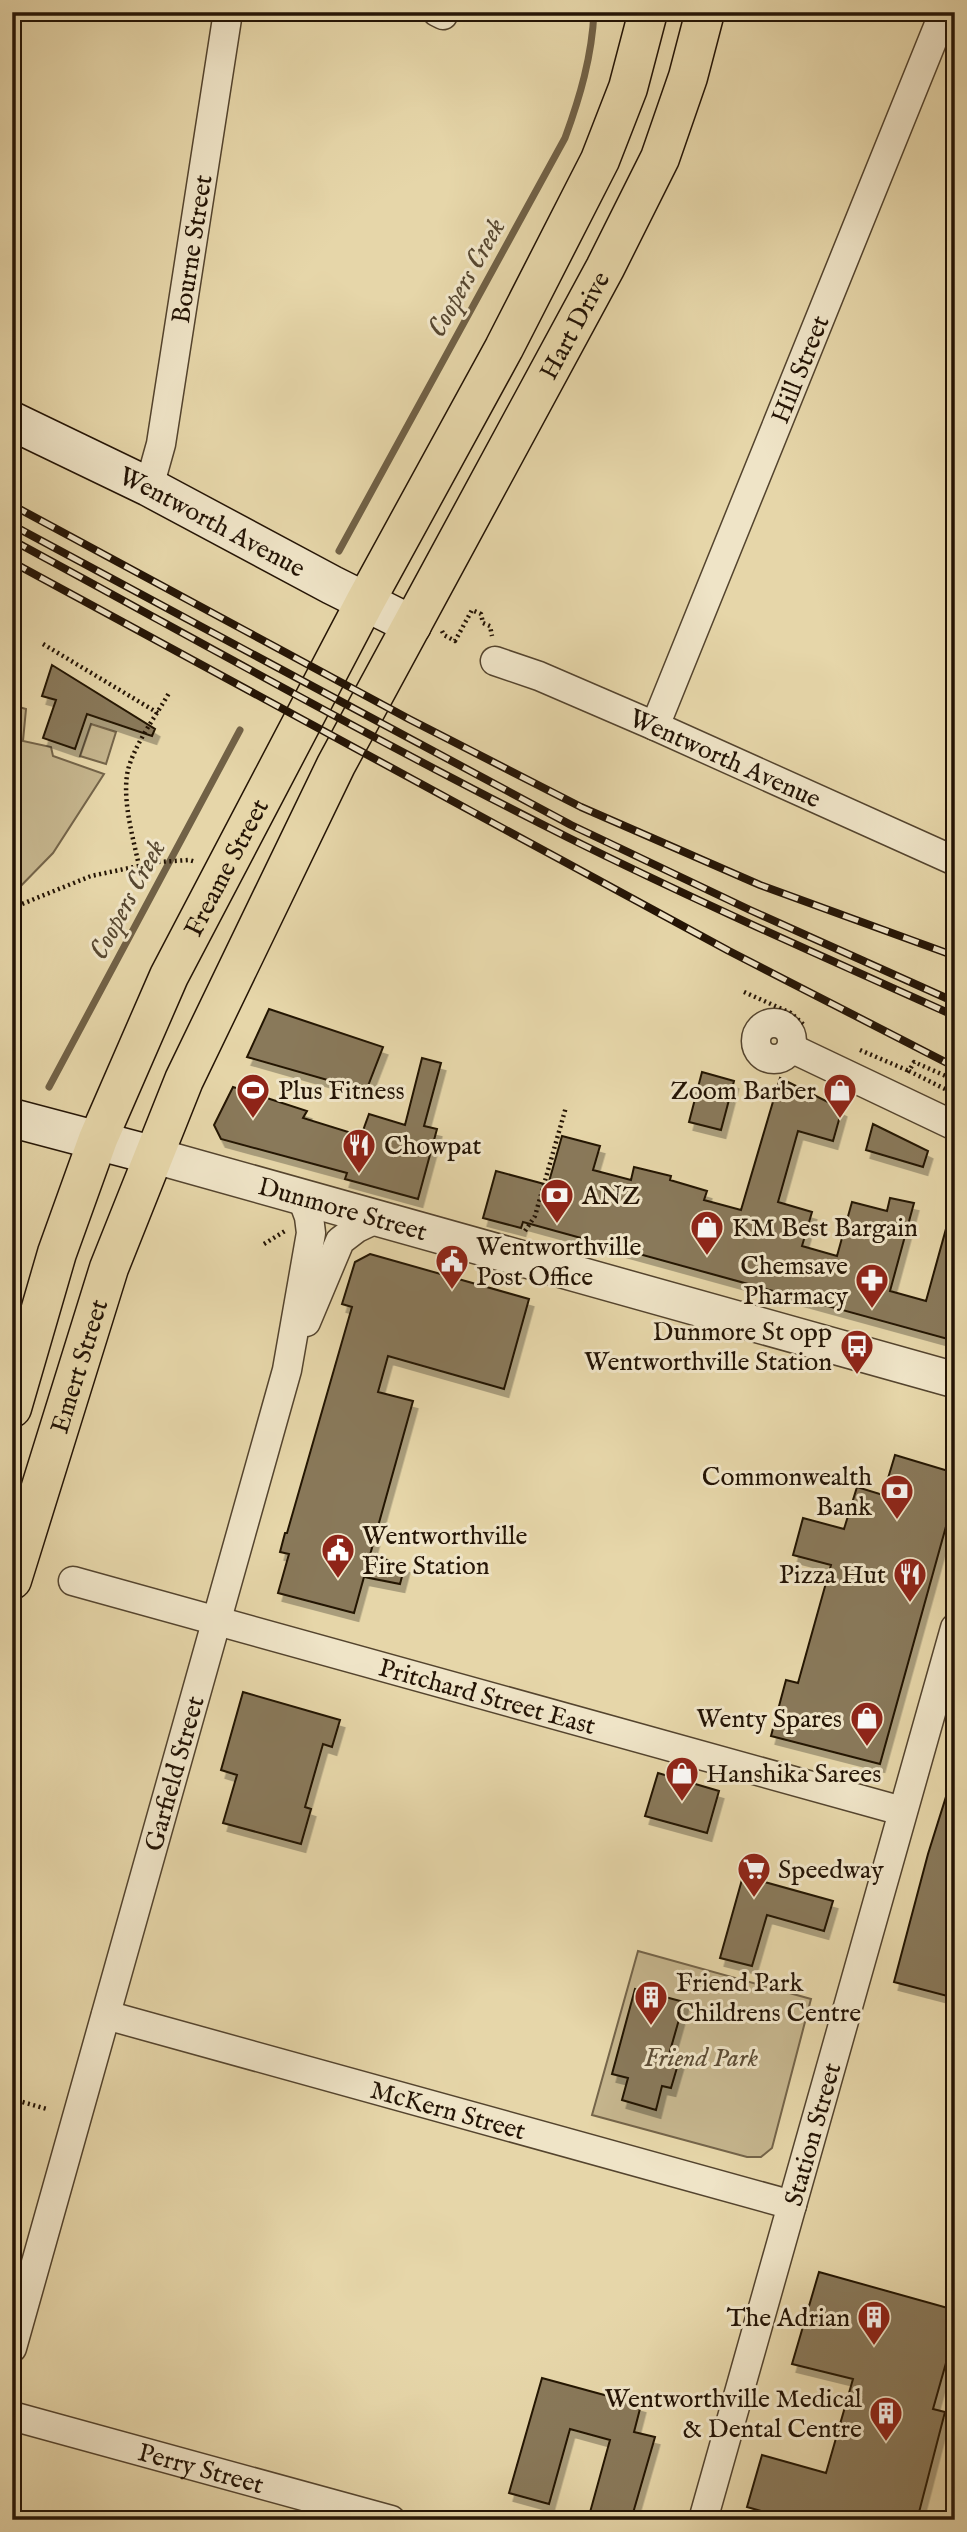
<svg xmlns="http://www.w3.org/2000/svg" width="967" height="2532" viewBox="0 0 967 2532" font-family="'IM FELL English',serif">
	<defs>
		<filter id="shadow"><feDropShadow dx="4.5" dy="8" stdDeviation="0" flood-color="#0004"/></filter>
	</defs>
	<rect width="100%" height="100%" fill="#e6d6a9"/>
	<filter id="stains"><feTurbulence type="fractalNoise" baseFrequency=".00286" numOctaves="4"/><feColorMatrix values="0 0 0 0 .2 0 0 0 0 .09 0 0 0 0 .02 0 0 0 .5 -.17"/></filter>
	<radialGradient id="worn" r=".72"><stop offset=".6" stop-color="#630" stop-opacity="0"/><stop offset="1" stop-color="#630" stop-opacity=".3"/></radialGradient>
	<path fill="#c5b58d" stroke="#746449" stroke-width="2" d="M12,705L26,709L23,741L51,747L53,756L104,774L53,853L12,895Z
		M91,724L116,732L106,764L80,756Z
		M638,1951L811,1999L772,2148L761,2157H747L592,2115Z"/>
	<g fill="none" stroke-linecap="round" stroke-linejoin="round">
		<path stroke="#716146" stroke-width="7" d="M339,551L565,138C580,97 592,56 594,12
			M49,1087L240,730"/>
	</g>
	<path fill="#89795a" stroke="#241405" stroke-width="2" filter="url(#shadow)" d="M52,665L155,729L152,736L87,714L75,749L43,738L56,700L42,696Z
		M269,1009L383,1047L366,1091L247,1057Z
		M422,1058L441,1063L424,1126L437,1129L418,1199L345,1179L347,1173L221,1139L214,1125L233,1087L307,1111L303,1118L361,1136L369,1114L405,1125Z
		M702,1072L734,1081L721,1130L689,1122Z
		M780,1078L842,1109L833,1141L798,1131L778,1202L812,1212L802,1246L837,1256L852,1202L887,1211L890,1198L914,1203L890,1291L926,1301L949,1218L955,1219V1341L523,1222L521,1228L483,1218L496,1171L548,1185L562,1136L600,1146L593,1170L631,1180L634,1167L671,1176L670,1180L707,1191L704,1200L741,1210Z
		M873,1124L928,1151L923,1167L866,1150Z
		M370,1254L529,1299L504,1389L388,1356L378,1392L413,1401L370,1555L405,1565L400,1584L364,1577L354,1613L278,1593L289,1554L280,1552L285,1533H287L352,1307L342,1304L355,1262Z
		M895,1455L955,1473V1494L880,1764L771,1736L786,1680L798,1683L831,1565L793,1555L803,1518L844,1529L857,1487L883,1495Z
		M243,1692L340,1720L332,1747L323,1744L305,1807L311,1809L301,1844L223,1823L237,1775L221,1770Z
		M658,1773L719,1791L707,1833L645,1816Z
		M950,1784L955,1785V1998L894,1982L928,1854Z
		M743,1876L833,1901L824,1931L767,1915L752,1966L720,1958Z
		M635,1989L684,2002L670,2051L681,2054L671,2088L662,2086L656,2110L622,2100L628,2078L612,2074Z
		M819,2272L955,2310V2331L933,2409L945,2412L917,2520H793L747,2507L762,2455L826,2473L853,2379L792,2364Z
		M542,2378L641,2405L634,2432L655,2437L631,2520H604L589,2516L610,2440L570,2429L549,2504L509,2493Z"/>
	<g fill="none" stroke-linecap="round" stroke-linejoin="round">
		<defs>
			<g id="minor">
				<path d="M437,12L443,15"/>
				<path id="s1" d="M149,487L161,444L228,12"/>
				<path id="s2" d="M495,661L539,676L655,726L955,861"/>
				<path id="s3" d="M655,726L944,12"/>
				<circle cx="774" cy="1041" r="18"/>
				<path d="M791,1048L955,1126"/>
				<path d="M306,1322L340,1241L357,1228L378,1218"/>
				<path id="s4" d="M73,1581L902,1811"/>
				<path id="s5" d="M106,2015L792,2205"/>
				<path id="s6" d="M12,2348L287,1370L311,1233L309,1217L302,1198"/>
				<path id="s7" d="M12,2416L391,2520"/>
				<path id="s8" d="M703,2520L955,1628"/>
			</g>
			<g id="tertiary">
				<path id="s9" d="M152,1155L955,1380"/>
			</g>
			<g id="secondary">
				<path id="s10" d="M12,421L149,487L332,585L412,625"/>
				<path d="M12,1118L152,1155"/>
			</g>
			<g id="trunk">
				<path id="s11" d="M12,1408L57,1253L98,1139L169,976L365,602L504,348L600,160L628,88L648,12"/>
				<path id="s12" d="M12,1580L109,1268L184,1080L336,765L605,268L660,158L688,77L705,12"/>
			</g>
		</defs>
		<use href="#minor" stroke="#54442e" stroke-width="31"/>
		<use href="#tertiary" stroke="#54442e" stroke-width="38"/>
		<use href="#secondary" stroke="#241405" stroke-width="41"/>
		<use href="#trunk" stroke="#241405" stroke-width="41"/>
		<path stroke="#241405" stroke-width="4.5" stroke-dasharray="2 3.5" stroke-linecap="butt" d="M442,631L444,635L455,641L472,610L481,614L483,623L490,626L492,636
			M43,644L158,713
			M139,866C133,837 123,804 127,775C131,749 156,716 169,693
			M12,908L91,876L158,862L189,860L196,862
			M946,908L955,911
			M744,992L791,1013L804,1025
			M860,1050L909,1071
			M955,1080L914,1062L909,1071L955,1094
			M525,1231L535,1216L566,1107
			M264,1244L285,1231
			M950,1755L955,1757
			M12,2099L47,2109"/>
		<use href="#minor" stroke="#efe4c7" stroke-width="28"/>
		<use href="#tertiary" stroke="#efe4c7" stroke-width="35"/>
		<use href="#secondary" stroke="#efe4c7" stroke-width="38"/>
		<use href="#trunk" stroke="#e6d6a9" stroke-width="38"/>
		<defs>
			<path id="rail" d="M12,505L409,719L581,807L760,885L955,956
				M12,525L571,825L750,910L955,1002
				M12,540C197,640 381,744 569,838C696,901 826,958 955,1016
				M12,562L729,951L955,1067"/>
		</defs>
		<use href="#rail" stroke="#241405" stroke-width="8"/>
		<use href="#rail" stroke="#efe4c7" stroke-width="5" stroke-dasharray="16" stroke-linecap="butt"/>
	</g>
	<defs>
		<symbol id="stadium-pin" viewBox="-11 -11 22 30"><path d="M0 17L-7.5 6A9.5 9.5 0 1 1 7.5 6Z" fill="#8f2418" stroke="#efe4c7"/><path d="M0-5a6.5 5 0 1 0 0 10a6.5 5 0 1 0 0-10ZM-3.5-1.8h7v3.6h-7Z" fill="#fff"/></symbol>
		<symbol id="shop-pin" viewBox="-11 -11 22 30"><path d="M0 17L-7.5 6A9.5 9.5 0 1 1 7.5 6Z" fill="#8f2418" stroke="#efe4c7"/><path d="M-5-2.5h2.3a2.7 3.5 0 0 1 5.4 0H5L5.5 6h-11ZM-1.5-2.5h3a1.5 2.3 0 0 0-3 0Z" fill="#fff"/></symbol>
		<symbol id="restaurant-pin" viewBox="-11 -11 22 30"><path d="M0 17L-7.5 6A9.5 9.5 0 1 1 7.5 6Z" fill="#8f2418" stroke="#efe4c7"/><path d="M-5-6h1v4h1v-4h1v4h1v-4h1v5L-1.5 .5V6h-2V.5L-5-1ZM5-6V6H3V1.5H1.5Q1.5-4 5-6Z" fill="#fff"/></symbol>
		<symbol id="bank-pin" viewBox="-11 -11 22 30"><path d="M0 17L-7.5 6A9.5 9.5 0 1 1 7.5 6Z" fill="#8f2418" stroke="#efe4c7"/><path d="M-6-4H6V4H-6ZM0-2.3a2.3 2.3 0 1 0 0 4.6a2.3 2.3 0 1 0 0-4.6Z" fill="#fff"/></symbol>
		<symbol id="civic-pin" viewBox="-11 -11 22 30"><path d="M0 17L-7.5 6A9.5 9.5 0 1 1 7.5 6Z" fill="#8f2418" stroke="#efe4c7"/><path d="M-.6-6.5H3V-4.5H.6V-3L4-1V1h2V6H-6V1h2V-1L-.6-3ZM-1.2 2.5V6h2.4V2.5Z" fill="#fff"/></symbol>
		<symbol id="pharmacy-pin" viewBox="-11 -11 22 30"><path d="M0 17L-7.5 6A9.5 9.5 0 1 1 7.5 6Z" fill="#8f2418" stroke="#efe4c7"/><path d="M-2-6h4v4h4v4h-4v4h-4v-4h-4v-4h4Z" fill="#fff"/></symbol>
		<symbol id="bus-pin" viewBox="-11 -11 22 30"><path d="M0 17L-7.5 6A9.5 9.5 0 1 1 7.5 6Z" fill="#8f2418" stroke="#efe4c7"/><path d="M-5-6H5V4H4V6H2V4H-2V6H-4V4H-5ZM-3.5-4V0h7V-4ZM-3.5 1.2v1.5H-2V1.2ZM2 1.2v1.5H3.5V1.2Z" fill="#fff"/></symbol>
		<symbol id="supermarket-pin" viewBox="-11 -11 22 30"><path d="M0 17L-7.5 6A9.5 9.5 0 1 1 7.5 6Z" fill="#8f2418" stroke="#efe4c7"/><path d="M-6-5.5h2.5l.6 2H6L4.5 2H-2.5L-4.4-4H-6ZM-1.5 3.2a1.3 1.3 0 1 0 .1 0ZM3 3.2a1.3 1.3 0 1 0 .1 0Z" fill="#fff"/></symbol>
		<symbol id="building-pin" viewBox="-11 -11 22 30"><path d="M0 17L-7.5 6A9.5 9.5 0 1 1 7.5 6Z" fill="#8f2418" stroke="#efe4c7"/><path d="M-4-6H4V6H1V3H-1V6H-4ZM-2.5-4.3h1.7v1.8h-1.7ZM.8-4.3h1.7v1.8H.8ZM-2.5-1h1.7V.8h-1.7ZM.8-1h1.7V.8H.8Z" fill="#fff"/></symbol>
	</defs>
	<g fill-rule="evenodd">
		<use href="#stadium-pin" x="234" y="1071" width="38" height="52"/>
		<use href="#shop-pin" x="821" y="1071" width="38" height="52"/>
		<use href="#restaurant-pin" x="340" y="1126" width="38" height="52"/>
		<use href="#bank-pin" x="538" y="1176" width="38" height="52"/>
		<use href="#shop-pin" x="688" y="1208" width="38" height="52"/>
		<use href="#civic-pin" x="433" y="1242" width="38" height="52"/>
		<use href="#pharmacy-pin" x="853" y="1261" width="38" height="52"/>
		<use href="#bus-pin" x="838" y="1327" width="38" height="52"/>
		<use href="#bank-pin" x="878" y="1472" width="38" height="52"/>
		<use href="#civic-pin" x="319" y="1531" width="38" height="52"/>
		<use href="#restaurant-pin" x="891" y="1555" width="38" height="52"/>
		<use href="#shop-pin" x="848" y="1699" width="38" height="52"/>
		<use href="#shop-pin" x="663" y="1754" width="38" height="52"/>
		<use href="#supermarket-pin" x="735" y="1850" width="38" height="52"/>
		<use href="#building-pin" x="632" y="1978" width="38" height="52"/>
		<use href="#building-pin" x="855" y="2298" width="38" height="52"/>
		<use href="#building-pin" x="867" y="2394" width="38" height="52"/>
	</g>
	<g text-anchor="middle" stroke-width="6" stroke-linejoin="round" paint-order="stroke">
		<g font-size="26" fill="#241405" stroke="#efe4c7">
			<text dy="9" stroke="none"><textPath href="#s1" startOffset="242">Bourne Street</textPath></text>
			<text dy="9" stroke="none"><textPath href="#s12" startOffset="1379">Hart Drive</textPath></text>
			<text dy="9" stroke="none"><textPath href="#s3" startOffset="385">Hill Street</textPath></text>
			<text dy="9" stroke="none"><textPath href="#s10" startOffset="224">Wentworth Avenue</textPath></text>
			<text dy="9" stroke="none"><textPath href="#s2" startOffset="250">Wentworth Avenue</textPath></text>
			<text dy="9" stroke="none"><textPath href="#s11" startOffset="583">Freame Street</textPath></text>
			<text dy="9" stroke="none"><textPath href="#s9" startOffset="198">Dunmore Street</textPath></text>
			<text dy="9" stroke="none"><textPath href="#s12" startOffset="224">Emert Street</textPath></text>
			<text dy="9" stroke="none"><textPath href="#s4" startOffset="430">Pritchard Street East</textPath></text>
			<text dy="9" stroke="none"><textPath href="#s6" startOffset="597">Garfield Street</textPath></text>
			<text dy="9" stroke="none"><textPath href="#s5" startOffset="355">McKern Street</textPath></text>
			<text dy="9" stroke="none"><textPath href="#s8" startOffset="401">Station Street</textPath></text>
			<text dy="9" stroke="none"><textPath href="#s7" startOffset="196">Perry Street</textPath></text>
		</g>
		<g font-size="26" fill="#241405" stroke="#efe4c7" text-anchor="start">
			<text x="278" y="1099">Plus Fitness</text>
			<text x="816" y="1099" text-anchor="end">Zoom Barber</text>
			<text x="384" y="1154">Chowpat</text>
			<text x="582" y="1204">ANZ</text>
			<text x="732" y="1236">KM Best Bargain</text>
			<text x="476" y="1255">Wentworthville<tspan x="476" dy="30">Post Office</tspan></text>
			<text x="848" y="1274" text-anchor="end">Chemsave<tspan x="848" dy="30">Pharmacy</tspan></text>
			<text x="832" y="1340" text-anchor="end">Dunmore St opp<tspan x="832" dy="30">Wentworthville Station</tspan></text>
			<text x="872" y="1485" text-anchor="end">Commonwealth<tspan x="872" dy="30">Bank</tspan></text>
			<text x="362" y="1544">Wentworthville<tspan x="362" dy="30">Fire Station</tspan></text>
			<text x="886" y="1583" text-anchor="end">Pizza Hut</text>
			<text x="842" y="1727" text-anchor="end">Wenty Spares</text>
			<text x="706" y="1782">Hanshika Sarees</text>
			<text x="778" y="1878">Speedway</text>
			<text x="676" y="1991">Friend Park<tspan x="676" dy="30">Childrens Centre</tspan></text>
			<text x="850" y="2326" text-anchor="end">The Adrian</text>
			<text x="862" y="2407" text-anchor="end">Wentworthville Medical<tspan x="862" dy="30">&amp; Dental Centre</tspan></text>
		</g>
		<g font-size="26" font-style="italic" fill="#5c4c35" stroke="#efe4c7">
			<text x="701" y="2066">Friend Park</text>
		</g>
		<g font-size="28" font-style="italic" fill="#574730" stroke="#efe4c7">
			<text transform="translate(465 277) rotate(-61)" y="10">Coopers Creek</text>
			<text transform="translate(126 899) rotate(-62)" y="10">Coopers Creek</text>
		</g>
	</g>
	<rect width="967" height="2532" fill="none" stroke="#e6d6a9" stroke-width="42"/>
	<rect x="14" y="14" width="939" height="2504" fill="none" stroke="#241405" stroke-width="3.5"/>
	<rect x="21" y="21" width="925" height="2490" fill="none" stroke="#241405" stroke-width="2"/>
	<rect width="100%" height="100%" filter="url(#stains)"/>
	<rect width="100%" height="100%" fill="url(#worn)"/>
</svg>
